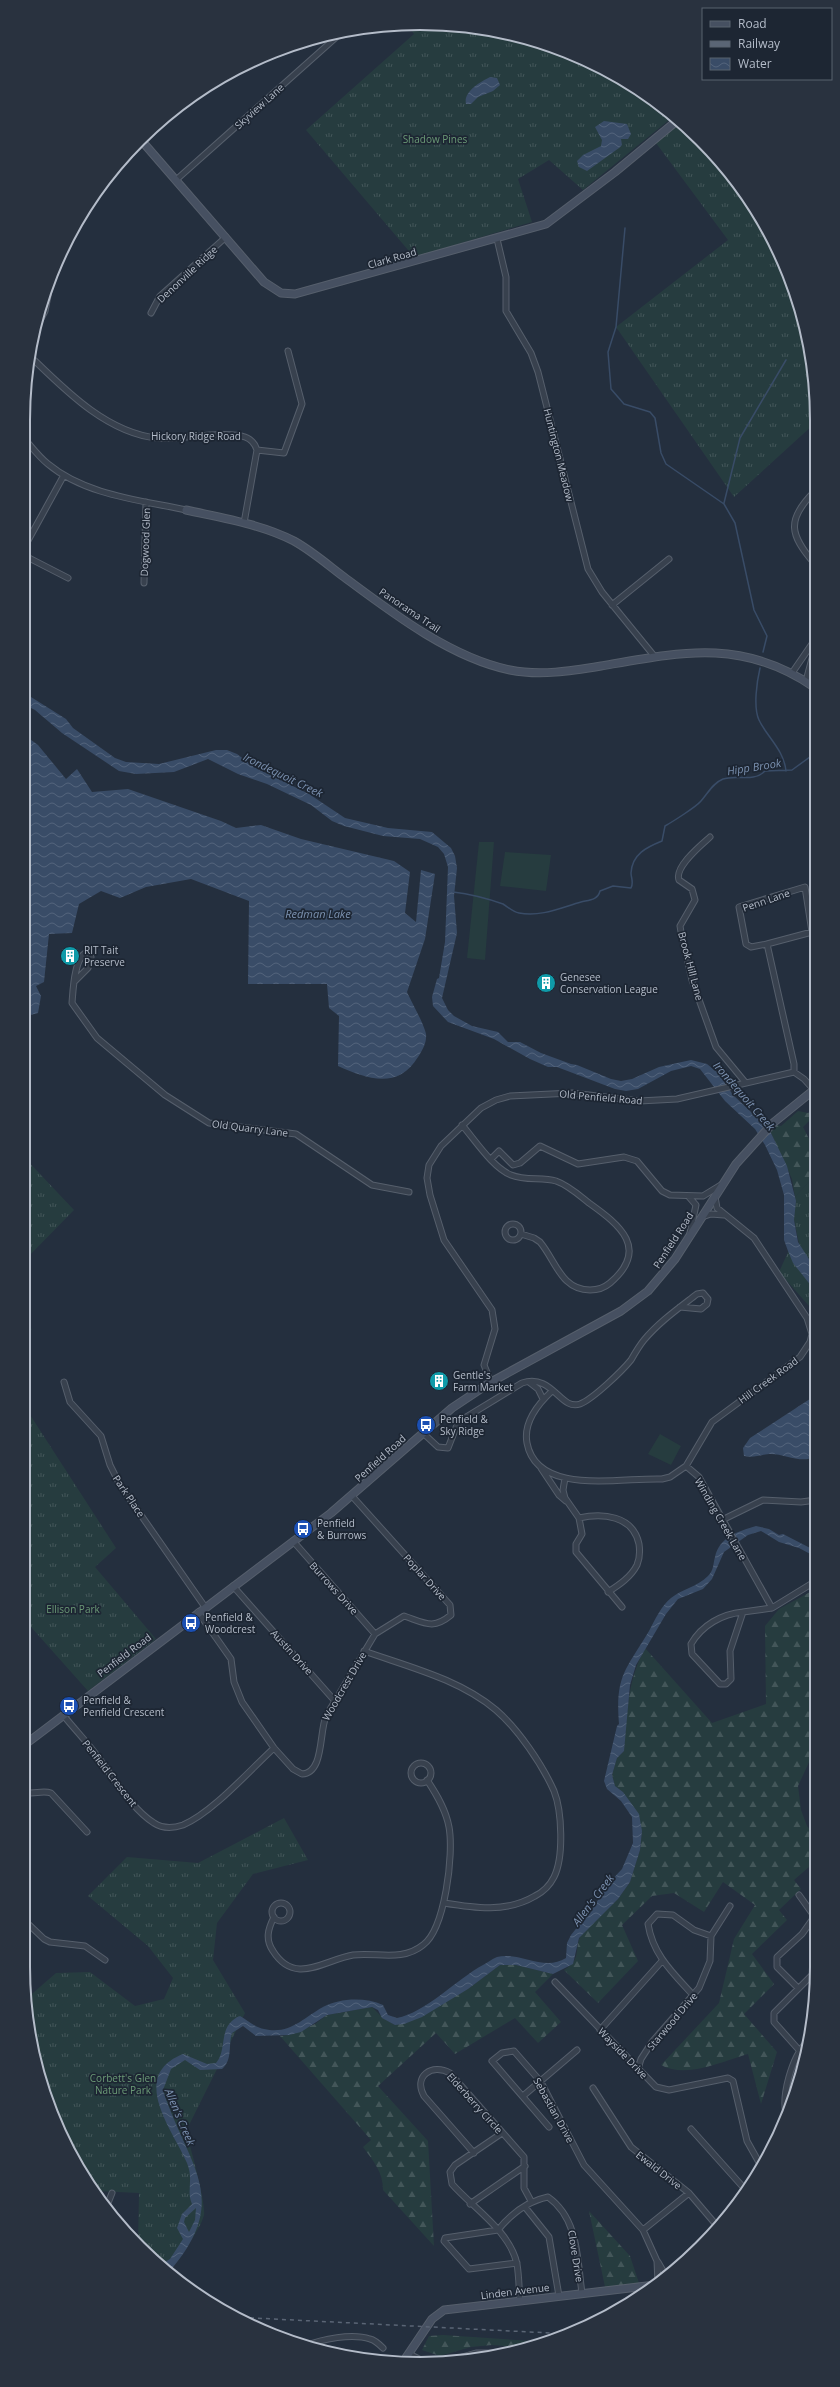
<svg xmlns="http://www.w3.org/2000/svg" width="840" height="2387" viewBox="0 0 840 2387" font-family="'Open Sans',sans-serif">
	<defs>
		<pattern id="grass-tufts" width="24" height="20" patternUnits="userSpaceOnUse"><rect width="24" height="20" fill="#263c3f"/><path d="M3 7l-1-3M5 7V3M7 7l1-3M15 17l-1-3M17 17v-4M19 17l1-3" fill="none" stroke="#435659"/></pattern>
		<pattern id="forest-firs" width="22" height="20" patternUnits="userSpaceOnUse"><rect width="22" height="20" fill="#263c3f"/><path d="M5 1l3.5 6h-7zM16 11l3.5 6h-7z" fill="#435659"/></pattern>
		<pattern id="water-waves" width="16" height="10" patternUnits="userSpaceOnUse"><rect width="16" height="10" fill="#394c67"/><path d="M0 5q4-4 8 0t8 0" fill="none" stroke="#53647b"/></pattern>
	</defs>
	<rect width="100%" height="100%" fill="#242f3e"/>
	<path fill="url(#grass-tufts)" d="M446,24L523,36L619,76L674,116L583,190L549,160L518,179L532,222L414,257L306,130L414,34L407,25Z
		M682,122L718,158L776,245L803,317L814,368V424L734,497L616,327L728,240L656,143Z
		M23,1156L74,1210L23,1262Z
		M814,1176L815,1179L816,1306L810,1307L779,1272L789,1250L800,1248L794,1220L795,1197Z
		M23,1324L32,1329L23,1342Z
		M23,1404L116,1548L95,1567L156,1639L88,1691L23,1618Z
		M284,1818L308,1860L253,1874L217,1923L213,1960L245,2013L186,2131C190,2146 206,2203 204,2215C200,2231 178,2258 168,2272L138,2245L139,2193L97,2191L96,2195L53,2119L31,2044L26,1999L56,1973L90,1972L135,2006L164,1999L173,1978L148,1946L88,1896L127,1857L198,1863Z"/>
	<path fill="url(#forest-firs)" d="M815,1108V1115L803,1127L811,1143L814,1176L795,1197L792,1179L770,1131L777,1125L781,1126L798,1111L808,1113Z
		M810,1592L816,1597V1686L811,1691L816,1697L817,1745L798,1786L801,1810L807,1826L817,1838V1860L794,1880L801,1889L779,1910L787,1920L752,1954L774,1984L744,2014L777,2052L761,2104L748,2054C723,2061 686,2079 661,2065L719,2003L734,1939L755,1905L723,1882L704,1912L674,1893L652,1896L622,1925L638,1961L598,2003L564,1970C583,1959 573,1948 582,1933L618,1899L630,1882L640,1850L642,1831L623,1792L615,1786L612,1775L617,1758L624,1751C627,1715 627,1681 645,1648L712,1723L766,1704L765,1626L779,1609Z
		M500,1965H516L553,1974L535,1992L561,2022L538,2043L515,2018L455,2054L436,2033L378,2086L428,2141L434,2246L383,2190C383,2172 374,2162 363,2147L371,2140L280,2036L289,2035L315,2024L327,2015L372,2007L383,2018L395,2025L468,1989Z
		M589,2211L630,2256L639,2283L605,2287Z
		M443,2335L547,2342L529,2348L492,2345L471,2347L440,2356L422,2350L429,2336Z"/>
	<path fill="#263c3f" d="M479,842H494L485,960L467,958Z
		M505,852L551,855L546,891L500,886Z
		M660,1434L681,1446L671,1465L648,1454Z"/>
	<path fill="url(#water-waves)" fill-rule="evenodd" d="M490,77L497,78L500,85L493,91L478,97L471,104H466C463,92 480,82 490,77Z
		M604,121L627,124L631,134L628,139H621L622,145L619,148L587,171L579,167L577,161L583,155L601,146L602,140L595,127Z
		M23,692L66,719L73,728L115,758L126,762L159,764L216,750H227L237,754L254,767L309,794L345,818L388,828L432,832L451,848L455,856L457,868L454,896L457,933L442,998L448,1010L454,1016L472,1026L498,1032L508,1042H520L541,1053L571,1064L577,1065L611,1079L621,1081L632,1079L659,1067L691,1060L707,1064L718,1073L733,1095L769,1129L787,1166L796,1201L794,1220L798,1242L816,1270V1292L793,1263L788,1251L784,1240V1195L777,1170L765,1145L755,1129L725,1101L700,1069L691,1066L671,1071L638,1089L626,1091L615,1089L557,1067H548L530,1059L494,1039L448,1022L433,1006L432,997L437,979L439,978L445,942L448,867L444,854L438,847L420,839L383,836L344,826L332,821L311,805L267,784L238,774L208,759L174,772L136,774L119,771L62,733L35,710L23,704Z
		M23,734L38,745L66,779L77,769L92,792L128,789L221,821L236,828L261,825L301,839L394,861L410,872L405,913L416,922L421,870L435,874L425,939L407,992C412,1003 424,1024 426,1034C427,1042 422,1051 418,1057C398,1090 367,1079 338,1066L339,1016L329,1008L327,984H248L249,901L191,879L146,887L120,898L101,891L79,904L72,933L49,934L44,982L36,986L41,996L38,1013L23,1017Z
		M816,1395V1456C802,1465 784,1453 769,1454C759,1455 754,1458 744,1456L743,1448L750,1438Z
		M756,1526L769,1529L779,1535L783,1534L816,1551V1557L799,1548L779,1542L761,1531L748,1535L724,1552L712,1579L703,1589L678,1599L666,1614L636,1665L630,1685L624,1751L617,1758L612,1775L615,1786L623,1792L639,1814L642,1831L640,1850L630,1882L618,1899L579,1938L573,1964L553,1974L516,1965H500L468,1989L422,2017L404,2024L395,2025L382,2018L378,2010L372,2007L327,2015L301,2032L289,2035L256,2036L243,2026L232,2033C228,2045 233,2060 222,2069L200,2070L185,2060L171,2069L163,2090C187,2166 234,2198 168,2273L160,2265L170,2259L183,2239L177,2228L182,2214L192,2204C186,2191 194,2180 187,2163C173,2130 128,2076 183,2054L207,2064L216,2063C228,2050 217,2025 240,2016C247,2020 256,2028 264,2029C290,2035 303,2018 323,2007C340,1998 365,1997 383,2005L388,2015L397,2018C425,2013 457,1979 483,1965C487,1963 492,1959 497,1957C519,1951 544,1972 566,1958L567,1943L571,1935L595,1905L607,1885L622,1869L633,1843L632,1817L621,1801L607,1789L604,1781L617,1726L619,1724C615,1675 626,1670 649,1631C655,1620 661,1606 671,1598C682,1589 697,1587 708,1576C714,1570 713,1564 715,1557C719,1537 739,1531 756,1526ZM196,2208L195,2220L189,2232L184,2222L185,2218Z"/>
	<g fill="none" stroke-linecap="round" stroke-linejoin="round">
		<path stroke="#394c67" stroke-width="1.5" d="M625,228L616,327L608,352L611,389L624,404L650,412L655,418L661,453L666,464L724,504L735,523L754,610L767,636L763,652
			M724,503L740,438L786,360
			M760,668C757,681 753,707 759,720C767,737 784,750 786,771
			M453,892C470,894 486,898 503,904C508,907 513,912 519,913C541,917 560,908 581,902C589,900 598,900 600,891L613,886L631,888C634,882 631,878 631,873C632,854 647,847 662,841L665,826C672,822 696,807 701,801C708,793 713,783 723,779C737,774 753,783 765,771L792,770L814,754"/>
		<defs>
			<path id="street" d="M176,180L341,33
				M497,239L506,277V311L531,353L538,372L588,569L602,592L655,657
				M151,313L160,296L226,237
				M35,330L45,311L52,276
				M31,357C65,390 107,433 157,438C180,440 225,430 245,437C251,439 255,444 257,450L244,523
				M23,437C31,446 38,456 48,464C85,495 140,500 186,510
				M257,450L284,453L302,404L288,351
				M64,475L25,546V553L29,558L68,578
				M814,492C786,520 790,535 814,563
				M144,583L146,502
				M612,605L669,559
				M792,673L814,641
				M806,681L814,651
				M710,837C701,845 674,867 679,880L692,889L695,900L680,926L681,932L692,980L716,1047L745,1082
				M767,944L751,947L746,944L739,907L805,887L812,932L767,944L794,1064V1072
				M75,981L88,968L91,957L88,952C74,955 73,991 72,1003L97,1038L165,1095L209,1123L296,1134L372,1185L409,1192
				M462,1125C475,1140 493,1168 511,1175C525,1181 542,1177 556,1181C568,1185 579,1195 589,1203C620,1225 650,1249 610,1283C604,1288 596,1290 590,1290C561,1290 556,1261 540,1242L534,1238L521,1234
				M491,1159L499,1151L513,1165L520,1163L540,1146L578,1164L624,1157L637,1161L662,1191L670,1195L703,1196L721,1185
				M689,1197L696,1205L690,1233
				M702,1217L711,1214L724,1215
				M505 1232a8 8 0 1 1 16 0a8 8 0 1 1-16 0Z
				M64,1382L70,1402L101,1436L110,1465L120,1485L205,1607
				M491,1382L484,1365L495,1329L492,1310L444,1240L430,1195L427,1178L429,1165L441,1146L481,1108L496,1100L510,1096L572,1093L639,1101L677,1099L794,1072L804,1079L814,1090
				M529,1382L538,1389L543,1399
				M552,1391C538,1404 523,1422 527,1443C537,1497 623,1477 662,1479L670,1477L686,1466L712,1422L800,1357L810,1342L812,1334L807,1318L754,1238L717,1208L715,1197
				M423,1433L438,1447L448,1448L457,1425L463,1419L522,1383C553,1373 560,1411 580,1404C593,1399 622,1371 631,1360C635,1353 639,1346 644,1340C659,1322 679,1308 697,1294L703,1293L708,1299L707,1304L701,1309L680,1307
				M686,1466L699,1477L772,1608
				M541,1468L559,1495L566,1501
				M565,1478L563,1490L565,1498L579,1518L582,1534L576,1544V1552L622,1607
				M579,1518C602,1513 633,1515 639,1544C640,1551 640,1558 637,1565C631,1577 619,1585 608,1592
				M722,1520L763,1500L801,1502L816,1500
				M293,1541L375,1634
				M233,1586L334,1700
				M198,1612L231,1659L234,1682L242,1702L274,1748L293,1769L302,1774C324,1773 319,1733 326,1716L375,1634L404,1616C425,1623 433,1630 451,1615L450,1605L352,1496
				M743,1612L730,1651L731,1679L726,1684H720L692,1654L691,1644C702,1625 722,1614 743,1612Z
				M743,1612L772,1608L816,1581
				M364,1651C409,1667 459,1679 496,1710C518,1729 542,1764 554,1791C562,1811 564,1857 554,1877C550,1885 543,1892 535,1896C506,1913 475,1908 444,1903
				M64,1716C76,1731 90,1745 101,1761C115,1780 133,1810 154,1823C163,1829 174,1828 183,1825C212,1813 250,1770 274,1748
				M411 1773a10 10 0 1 1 20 0a10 10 0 1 1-20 0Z
				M23,1792C33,1795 42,1790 51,1793L87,1832
				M799,1895L814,1916
				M272 1912a9 9 0 1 1 18 0a9 9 0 1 1-18 0Z
				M274,1917C268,1929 265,1939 273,1951C295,1986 324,1960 353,1955C377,1952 402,1962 423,1945C445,1929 454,1854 449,1827C446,1810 437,1795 427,1780
				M23,1919L44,1939L50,1942L85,1946L105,1960
				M555,1982L656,2087L669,2090L728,2078L733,2081L747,2141L761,2166
				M798,1988L777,1967V1957L802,1934L817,1913
				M693,1995C673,1973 653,1955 648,1924L657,1914L673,1915L694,1930L711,1936
				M600,2030L662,1961
				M799,2050L774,2022V2013L817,1970
				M638,2069L641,2059L652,2042L699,1988L710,1961L711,1936L730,1906
				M593,2088L631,2147L689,2193L718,2227
				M523,2096L577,2050
				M787,2118C780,2098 792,2056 807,2042
				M549,2127L492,2061L502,2053L514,2051L541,2082L584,2165L643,2230L657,2261L658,2283
				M691,2129L743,2187L748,2190
				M502,2133L455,2165L450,2172L452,2184C473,2208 510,2231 517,2264C519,2276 519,2289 520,2301
				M474,2153L424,2096C413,2076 432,2063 450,2073L524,2157V2188L531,2201
				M470,2204L525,2166
				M525,2207L549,2237L559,2296
				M106,2208L112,2193
				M498,2230C511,2214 528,2201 548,2197C579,2219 577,2259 582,2293
				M498,2230L445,2238L444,2241L469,2269L517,2263
				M643,2230L689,2193
				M658,2262L666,2276
				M305,2346C322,2339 352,2333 370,2339C375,2340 380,2345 383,2348
				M409,2354L425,2362
				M441,2363L476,2353H505"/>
			<path id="secondary" d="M141,140L264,282L281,293L295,294L546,224L615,172L679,119
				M186,510C222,518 261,524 294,541C312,551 328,565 344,577C391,612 451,658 510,670C540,676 571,671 601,666C681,652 742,638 814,687
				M23,1746L331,1513L452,1408L491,1382L621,1311L648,1291L675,1259L736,1164L773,1123L815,1089
				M403,2362L432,2319L444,2310L655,2285"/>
		</defs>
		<use href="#street" stroke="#565f6c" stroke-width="7"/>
		<use href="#secondary" stroke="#565f6c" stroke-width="9"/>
		<use href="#street" stroke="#38414e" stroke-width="5"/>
		<use href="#secondary" stroke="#465061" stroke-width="7"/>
		<path stroke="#5a6575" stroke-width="1.5" stroke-dasharray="4 4" stroke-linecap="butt" d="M234,2317L570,2334"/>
	</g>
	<defs>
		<symbol id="building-disc" viewBox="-11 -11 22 22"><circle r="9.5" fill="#0f9aa8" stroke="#1d2633"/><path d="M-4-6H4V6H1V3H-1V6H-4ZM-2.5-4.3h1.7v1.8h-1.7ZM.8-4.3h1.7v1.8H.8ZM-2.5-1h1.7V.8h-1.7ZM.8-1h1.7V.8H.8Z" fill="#fff"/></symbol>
		<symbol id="bus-disc" viewBox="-11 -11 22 22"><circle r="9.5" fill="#1a4fb4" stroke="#1d2633"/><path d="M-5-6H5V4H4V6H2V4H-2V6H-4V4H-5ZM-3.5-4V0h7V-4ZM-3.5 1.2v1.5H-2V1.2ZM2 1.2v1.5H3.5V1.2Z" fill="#fff"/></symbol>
	</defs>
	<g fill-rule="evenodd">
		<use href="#building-disc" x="59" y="945" width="22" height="22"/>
		<use href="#building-disc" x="535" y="972" width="22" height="22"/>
		<use href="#building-disc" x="428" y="1370" width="22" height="22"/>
		<use href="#bus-disc" x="415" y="1414" width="22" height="22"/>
		<use href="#bus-disc" x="292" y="1518" width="22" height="22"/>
		<use href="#bus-disc" x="180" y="1612" width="22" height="22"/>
		<use href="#bus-disc" x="58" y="1695" width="22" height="22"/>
	</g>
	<g text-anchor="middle" stroke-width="3.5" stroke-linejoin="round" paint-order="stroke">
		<g font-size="10" fill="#b4bcc9" stroke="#1d2633">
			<text transform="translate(259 106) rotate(-42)" y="4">Skyview Lane</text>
			<text transform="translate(392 258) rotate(-16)" y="4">Clark Road</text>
			<text transform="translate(187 274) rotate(-43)" y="4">Denonville Ridge</text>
			<text x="196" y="440">Hickory Ridge Road</text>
			<text transform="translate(559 455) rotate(76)" y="4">Huntington Meadow</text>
			<text transform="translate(145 542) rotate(-88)" y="4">Dogwood Glen</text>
			<text transform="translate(410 610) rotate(34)" y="4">Panorama Trail</text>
			<text transform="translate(766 900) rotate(-19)" y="4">Penn Lane</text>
			<text transform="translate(691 966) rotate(75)" y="4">Brook Hill Lane</text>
			<text transform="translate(601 1097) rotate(5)" y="4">Old Penfield Road</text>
			<text transform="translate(250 1128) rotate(7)" y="4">Old Quarry Lane</text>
			<text transform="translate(673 1240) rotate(-57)" y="4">Penfield Road</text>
			<text transform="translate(768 1380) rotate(-36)" y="4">Hill Creek Road</text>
			<text transform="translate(380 1458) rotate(-42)" y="4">Penfield Road</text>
			<text transform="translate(129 1496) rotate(56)" y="4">Park Place</text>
			<text transform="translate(721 1519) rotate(60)" y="4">Winding Creek Lane</text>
			<text transform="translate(425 1577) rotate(48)" y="4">Poplar Drive</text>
			<text transform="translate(334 1588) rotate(48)" y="4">Burrows Drive</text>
			<text transform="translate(292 1652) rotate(48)" y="4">Austin Drive</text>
			<text transform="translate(124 1655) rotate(-37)" y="4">Penfield Road</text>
			<text transform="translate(344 1686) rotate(-60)" y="4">Woodcrest Drive</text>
			<text transform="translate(110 1773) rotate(52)" y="4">Penfield Crescent</text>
			<text transform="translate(672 2021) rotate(-50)" y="4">Starwood Drive</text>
			<text transform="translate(623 2053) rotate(46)" y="4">Wayside Drive</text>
			<text transform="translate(475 2103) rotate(48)" y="4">Elderberry Circle</text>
			<text transform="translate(554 2110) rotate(61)" y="4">Sebastian Drive</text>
			<text transform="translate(659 2170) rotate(38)" y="4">Ewald Drive</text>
			<text transform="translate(576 2256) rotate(81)" y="4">Clove Drive</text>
			<text transform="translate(515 2291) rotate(-7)" y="4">Linden Avenue</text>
		</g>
		<g font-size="10" fill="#6b9a76" stroke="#1d2633">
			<text x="435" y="143">Shadow Pines</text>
			<text x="73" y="1613">Ellison Park</text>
			<text x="123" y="2082">Corbett's Glen<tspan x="123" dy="12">Nature Park</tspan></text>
		</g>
		<g font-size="10" fill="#b4bcc9" stroke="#1d2633" text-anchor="start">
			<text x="84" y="954">RIT Tait<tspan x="84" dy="12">Preserve</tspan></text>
			<text x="560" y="981">Genesee<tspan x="560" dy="12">Conservation League</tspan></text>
			<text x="453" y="1379">Gentle's<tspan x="453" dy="12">Farm Market</tspan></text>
			<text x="440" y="1423">Penfield &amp;<tspan x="440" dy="12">Sky Ridge</tspan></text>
			<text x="317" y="1527">Penfield<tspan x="317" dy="12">&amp; Burrows</tspan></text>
			<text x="205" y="1621">Penfield &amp;<tspan x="205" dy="12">Woodcrest</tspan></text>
			<text x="83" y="1704">Penfield &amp;<tspan x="83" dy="12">Penfield Crescent</tspan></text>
		</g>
		<g font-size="11" font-style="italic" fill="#7c92b1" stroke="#1d2633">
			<text transform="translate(754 767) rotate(-9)" y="4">Hipp Brook</text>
			<text transform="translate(283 775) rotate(26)" y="4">Irondequoit Creek</text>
			<text x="318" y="918">Redman Lake</text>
			<text transform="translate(744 1096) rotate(49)" y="4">Irondequoit Creek</text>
			<text transform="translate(593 1900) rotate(-53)" y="4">Allen's Creek</text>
			<text transform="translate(180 2117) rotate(67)" y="4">Allen's Creek</text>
		</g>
	</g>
	<path d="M0 0H840V2387H0ZM420 30H420A390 390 0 0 1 810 420V1967A390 390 0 0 1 420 2357H420A390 390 0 0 1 30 1967V420A390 390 0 0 1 420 30Z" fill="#29323f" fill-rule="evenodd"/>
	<path fill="none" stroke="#b4bcc9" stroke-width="2" d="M420 30H420A390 390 0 0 1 810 420V1967A390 390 0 0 1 420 2357H420A390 390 0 0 1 30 1967V420A390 390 0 0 1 420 30Z"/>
	<rect x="702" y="8" width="130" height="72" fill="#1d2633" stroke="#59626f"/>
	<rect x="710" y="21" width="20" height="6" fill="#465061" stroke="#59626f"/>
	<text x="738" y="28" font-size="12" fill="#b4bcc9">Road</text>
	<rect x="710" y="41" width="20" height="6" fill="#5a6575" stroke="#59626f"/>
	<text x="738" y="48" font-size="12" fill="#b4bcc9">Railway</text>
	<rect x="710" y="58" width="20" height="12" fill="url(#water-waves)" stroke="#59626f"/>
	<text x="738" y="68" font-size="12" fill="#b4bcc9">Water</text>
</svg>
